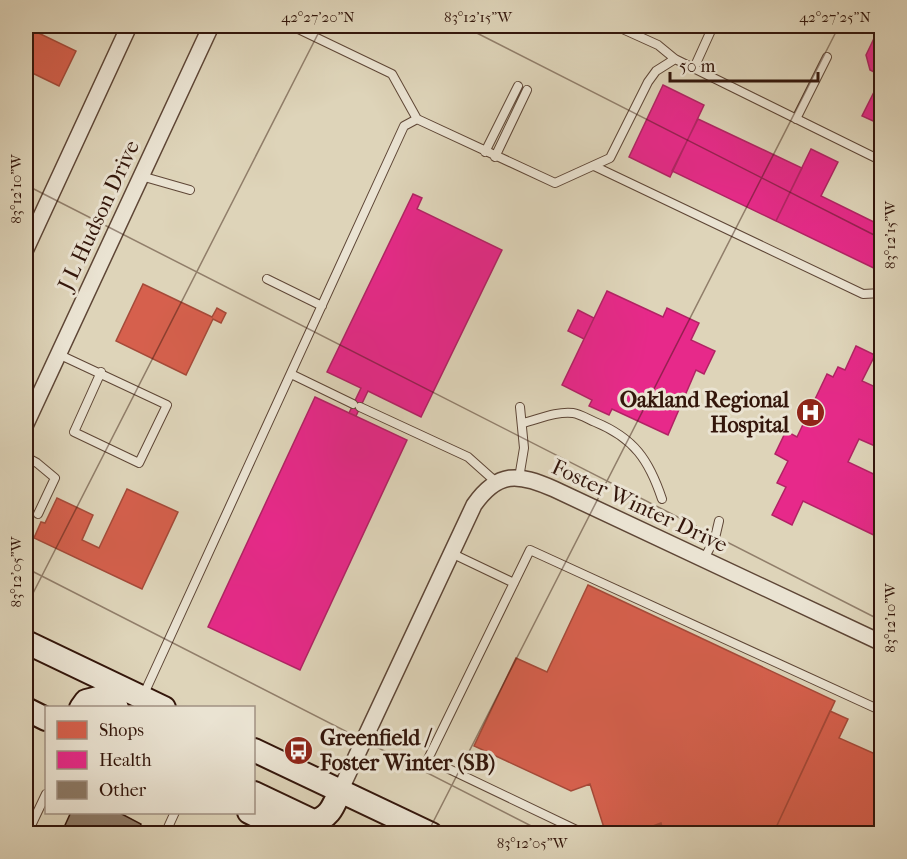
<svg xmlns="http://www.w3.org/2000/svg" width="907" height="859" viewBox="0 0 907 859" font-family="'IM FELL French Canon',serif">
	<rect width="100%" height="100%" fill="#ded4b9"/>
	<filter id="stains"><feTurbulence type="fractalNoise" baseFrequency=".00333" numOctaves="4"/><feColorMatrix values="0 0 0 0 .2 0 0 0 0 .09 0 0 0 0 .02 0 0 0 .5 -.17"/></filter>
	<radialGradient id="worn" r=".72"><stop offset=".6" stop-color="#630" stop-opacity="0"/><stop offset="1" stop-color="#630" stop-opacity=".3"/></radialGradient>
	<path fill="#d6604d" stroke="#a54a39" stroke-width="1.5" d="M26,27L76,51L59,86L26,70Z
		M143,284L212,317L217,308L226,313L221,323L213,319L186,375L116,341Z
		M127,489L178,512L142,589L34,538L41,522L45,523L57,498L93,515L82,540L99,548Z
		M588,585L835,701L773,834H664L661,823L631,834H606L590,784L571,791L474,746L516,658L547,672Z
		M830,711L848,719L839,738L882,757V834H773Z"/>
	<path fill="#e7298a" stroke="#b12364" stroke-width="1.5" d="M880,26H882V76L870,70L866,55Z
		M882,76V125L862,116Z
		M663,85L704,105L670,177L629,157Z
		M698,119L802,168L776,221L672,171Z
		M811,149L838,162L821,196L882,226V272L776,221Z
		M413,194L422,198L417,209L502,250L421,417L368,391L356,416L349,413L361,388L327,372Z
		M607,291L663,317L667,308L699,323L691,340L715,351L704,374L696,370L668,435L612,409L609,415L589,406L592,400L562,385Z
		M578,310L594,318L584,339L568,331Z
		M856,346L875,355L862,381L882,390V449L859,439L848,462L882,478V539L803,501L792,525L772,515L786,487L777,483L788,461L775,454L786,431L797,437L827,374L833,377L838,367L845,370Z
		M315,397L407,440L300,670L208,627Z"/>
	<path fill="#8c7965" stroke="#33160b" stroke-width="1.5" d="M71,812H118L141,824L137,834H61Z"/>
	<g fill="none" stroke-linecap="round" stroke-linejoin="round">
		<defs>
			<path id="service" d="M292,26L392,74L417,119
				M616,26L658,45L675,59L882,161
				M694,68L713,26
				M796,119L827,57
				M485,152L518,86
				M495,157L527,90
				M594,166L863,294L882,293
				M141,176L190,190
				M267,279L322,306
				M58,354L167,405L139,463L74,432L101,372
				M291,374L353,404
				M360,407L468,457L496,482
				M523,423C539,419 557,411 573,413C580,414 588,419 595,422C634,438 649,460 662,499
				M26,457L37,463L55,478L38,514
				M519,478L524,448L520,407
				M451,553L514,583
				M704,559L715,538L719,521
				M143,696L404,126L417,119L555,183L610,158L648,82L656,71L675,59
				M27,834L46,794
				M165,834L175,812
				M585,834L428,759L530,550L882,711"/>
			<path id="minor" d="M26,249L129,26
				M26,424L211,26
				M340,791L474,505C498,471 518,473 554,489L882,643"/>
			<path id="secondary" d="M26,642L164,708
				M81,708L86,701L98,698L117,708
				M26,709L46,719
				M254,750L431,834
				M254,793L313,821C330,819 334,804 340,791
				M249,812L293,834"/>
		</defs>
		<use href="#service" stroke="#5e4636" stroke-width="10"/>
		<use href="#minor" stroke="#5e4636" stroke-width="18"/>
		<use href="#secondary" stroke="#33160b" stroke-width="26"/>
		<use href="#service" stroke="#eae3d2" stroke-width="8"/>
		<use href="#minor" stroke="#eae3d2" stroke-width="15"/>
		<use href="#secondary" stroke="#eae3d2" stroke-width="22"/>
	</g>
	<path fill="none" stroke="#33160b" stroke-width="1.5" stroke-opacity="0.45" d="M463,26L882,239M26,185L882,621M26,568L547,834M26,607L322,26M427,834L839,26"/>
	<defs>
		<symbol id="hospital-disc" viewBox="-11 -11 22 22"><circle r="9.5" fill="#8f2418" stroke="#eae3d2"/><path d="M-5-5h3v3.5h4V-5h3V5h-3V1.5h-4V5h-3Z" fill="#fff"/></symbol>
		<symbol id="bus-disc" viewBox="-11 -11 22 22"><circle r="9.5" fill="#8f2418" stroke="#eae3d2"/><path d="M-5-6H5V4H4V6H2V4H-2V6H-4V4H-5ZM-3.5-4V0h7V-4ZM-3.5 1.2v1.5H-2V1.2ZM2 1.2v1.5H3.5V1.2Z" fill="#fff"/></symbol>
	</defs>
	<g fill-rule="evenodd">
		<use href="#hospital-disc" x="794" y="396" width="33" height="33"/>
		<use href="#bus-disc" x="282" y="734" width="33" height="33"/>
	</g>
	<g text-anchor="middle" stroke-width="6" stroke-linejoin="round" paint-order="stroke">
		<g font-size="22" fill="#33160b" stroke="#eae3d2">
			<text transform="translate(98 215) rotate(-65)" y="8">J L Hudson Drive</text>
			<text transform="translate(640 505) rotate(25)" y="8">Foster Winter Drive</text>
		</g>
		<g font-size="22" font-weight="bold" fill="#33160b" stroke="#eae3d2" text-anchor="end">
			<text x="789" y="407">Oakland Regional<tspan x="789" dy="25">Hospital</tspan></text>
			<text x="320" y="745" text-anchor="start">Greenfield /<tspan x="320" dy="25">Foster Winter (SB)</tspan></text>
		</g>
	</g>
	<rect width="907" height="859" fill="none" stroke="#ded4b9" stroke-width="66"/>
	<rect x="45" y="706" width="210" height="108" fill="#eae3d2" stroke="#a19182" stroke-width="1.5"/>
	<rect x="57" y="721" width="30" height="18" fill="#d6604d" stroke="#a19182" stroke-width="1.5"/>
	<text x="99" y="736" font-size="18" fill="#33160b">Shops</text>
	<rect x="57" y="751" width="30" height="18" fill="#e7298a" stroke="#a19182" stroke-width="1.5"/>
	<text x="99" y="766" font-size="18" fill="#33160b">Health</text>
	<rect x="57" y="781" width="30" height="18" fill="#8c7965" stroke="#a19182" stroke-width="1.5"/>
	<text x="99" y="796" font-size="18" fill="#33160b">Other</text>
	<path d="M670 72v9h148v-9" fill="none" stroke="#33160b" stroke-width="3"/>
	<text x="679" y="72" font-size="18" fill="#33160b" stroke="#eae3d2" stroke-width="4.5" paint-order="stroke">50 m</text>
	<rect x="33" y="33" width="841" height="793" fill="none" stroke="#33160b" stroke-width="2"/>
	<g font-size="15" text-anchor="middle" fill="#33160b">
		<text x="318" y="22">42°27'20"N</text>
		<text x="478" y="22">83°12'15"W</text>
		<text x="835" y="22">42°27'25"N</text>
		<text transform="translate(16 189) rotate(-90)" y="5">83°12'10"W</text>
		<text transform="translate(890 235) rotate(-90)" y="5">83°12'15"W</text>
		<text transform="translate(16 572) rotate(-90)" y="5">83°12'05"W</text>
		<text transform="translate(890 618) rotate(-90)" y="5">83°12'10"W</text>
		<text x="532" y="848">83°12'05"W</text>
	</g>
	<rect width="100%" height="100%" filter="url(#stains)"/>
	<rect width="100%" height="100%" fill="url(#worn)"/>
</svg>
